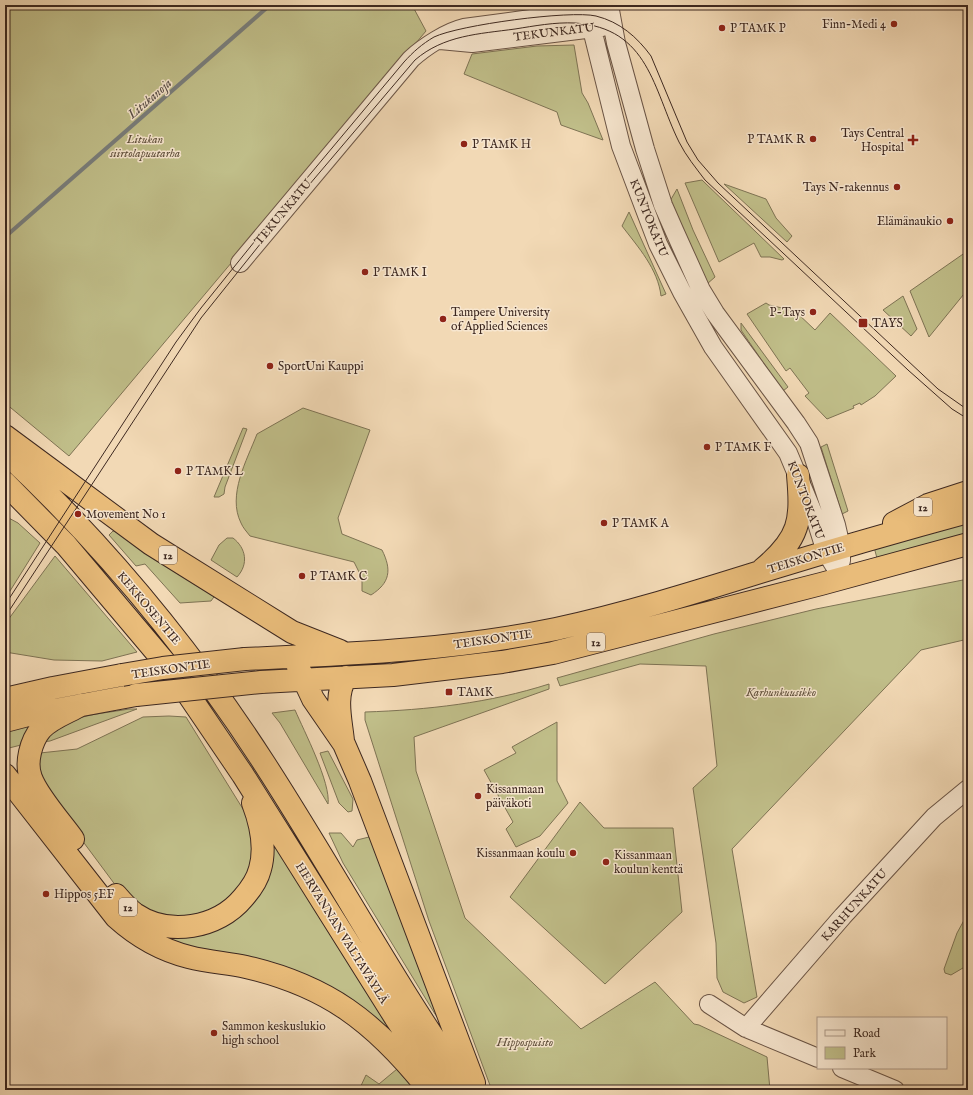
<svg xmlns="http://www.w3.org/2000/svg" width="973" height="1095" viewBox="0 0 973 1095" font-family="'IM FELL English',serif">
	<rect width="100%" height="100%" fill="#f2d9b5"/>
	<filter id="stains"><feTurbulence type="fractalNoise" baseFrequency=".005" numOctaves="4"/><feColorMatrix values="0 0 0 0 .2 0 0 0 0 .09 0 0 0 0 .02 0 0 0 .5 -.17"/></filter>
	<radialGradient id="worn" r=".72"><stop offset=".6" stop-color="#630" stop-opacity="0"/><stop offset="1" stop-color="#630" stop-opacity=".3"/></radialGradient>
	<path fill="#c0be89" stroke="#7e7354" d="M5,5H412L426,31L69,456L5,403Z
		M574,45L582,93L588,103L603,140L561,125L557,112L464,74L472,54L537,46Z
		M702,180L784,259L782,260L770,257H761L754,243L719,262L685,183Z
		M724,184L766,199L776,218L792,236L787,242Z
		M677,189L693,230L715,277L707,284L670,201Z
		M629,212L666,294L661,296C658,269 638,247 622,226Z
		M966,252L968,253V289L929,337L910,291Z
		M903,296L917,329L911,336L883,310Z
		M766,303L769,305L795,311L815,330L830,313L896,376L875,396L861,405L860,403L853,406L854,408L827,419L805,396L809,393L790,368L786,371L747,314Z
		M741,323L788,387L783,391L745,336L741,330Z
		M303,408L370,430L338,518L342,534L382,550C392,570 390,583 371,595L362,591V578L354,562L250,536C247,532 243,528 241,523C227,495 247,460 257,434Z
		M243,428L247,429L225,487L224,494L219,497H214Z
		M827,444L848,511L842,514L821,447Z
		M5,516L18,523L40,543L5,599Z
		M968,521V536L878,562L874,547Z
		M113,531L129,536L216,594L211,601L180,603L145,564L136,566L109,535Z
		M227,538H233C246,548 249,564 237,577L211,560L219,545Z
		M55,556L137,652L102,661L54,660L5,652V624Z
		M968,579V639L921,650L732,849L757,997L744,1003L723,992L717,978L716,943L693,788L717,766L706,666L640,664L560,686L557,678L714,634L816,609Z
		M549,684V689L414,737L416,771L465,918L581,1029L655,982L694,1024L699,1025L767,1057L770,1090H493L491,1088L429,921L365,720V712C427,710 490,703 549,684Z
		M129,709H137L50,741L42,742C65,714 96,715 129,709Z
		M295,710C304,731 331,783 328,804L280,723L272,713Z
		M169,716L186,717L251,822L255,843L247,881L217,913L164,920L119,890L38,781L40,753L77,749L143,717Z
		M557,722V781L568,803L540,836L516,847L506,829L513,822L484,770L516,753L512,747Z
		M36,723L25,744L5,749V730Z
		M328,751L353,799L352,811L348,812L339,803L320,753Z
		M580,802L604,828H673L682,912L605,984L510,897Z
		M268,832L390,1030L387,1032L375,1021L184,951L140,925L187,936L204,935L222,927Z
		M329,833H341L353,847L357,840L369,837L377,848L442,1023L435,1014L343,863Z
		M968,913V965L951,975L945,973L944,969L957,933Z
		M397,1069L414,1090H359L366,1075L379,1084Z"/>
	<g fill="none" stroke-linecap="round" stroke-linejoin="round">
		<path stroke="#797e7c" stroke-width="4" d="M5,237L270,5"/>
		<defs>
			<path id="minor" d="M586,5L621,146L658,244L682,292L713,347L788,453L816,520L826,552L842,578
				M609,5L616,43L645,149L663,205L674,230L701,290L715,313L796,423L809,443L836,525L841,547V561
				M440,40L472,43L602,27
				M240,263L411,59C424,47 447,32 464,28L560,15H583L599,17
				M709,1004L746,1028L818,1058
				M746,1028L843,916L934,817L968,789
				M842,1068L895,1090"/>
			<path id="highway" d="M5,436L151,544L292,632L340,651
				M5,452C103,544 191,650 264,763C334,871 395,985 469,1090
				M5,483L66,545L173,672L243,775L395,1017L444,1090
				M894,523L928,505L968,492
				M763,569C800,538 802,521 798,475
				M245,659C349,654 454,650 556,629C625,614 693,593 760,572C829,551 898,531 968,512
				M298,667L313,699L344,744L360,781L474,1083
				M261,682L393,675L502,662L553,653L821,584L968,544
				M5,699L53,688L122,675
				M5,721L28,715L136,695
				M343,741C341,720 334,696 346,677
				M5,775L116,917C137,936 161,950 189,957C208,962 227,963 246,967C328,986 374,1022 426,1086
				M73,839C61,822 38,797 31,778C25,763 31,741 41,729C51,718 69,712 81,705
				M116,895C122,902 128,909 135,914C169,937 218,928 243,898C251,889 257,881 260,869C266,848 261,824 253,803"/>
		</defs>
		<use href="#minor" stroke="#6a5445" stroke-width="20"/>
		<use href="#highway" stroke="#3d2820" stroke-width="24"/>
		<use href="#minor" stroke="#f7e6cf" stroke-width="18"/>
		<use href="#highway" stroke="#e9bc7a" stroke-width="22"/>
		<path stroke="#3d2820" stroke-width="1" d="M281,209L404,62C413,52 422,44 434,37C459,25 570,10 596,16C620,22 637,37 651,56L687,142L698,160L718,183L938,389L968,410
			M5,605L176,342L201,308L263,231
			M5,617L201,318L281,218L415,60C444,35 479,34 515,29C534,26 555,22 575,23C649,28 653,89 679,142C686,156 696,168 705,180L908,370L952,409L968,419"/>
		<defs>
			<path id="highway-bridge" d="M122,675L163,668L245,659
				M136,695L261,682"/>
		</defs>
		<use href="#highway-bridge" stroke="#3d2820" stroke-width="24" stroke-linecap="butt"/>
		<use href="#highway-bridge" stroke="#e9bc7a" stroke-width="22"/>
	</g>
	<g fill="#8f2418" stroke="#f7e6cf" stroke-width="1.5">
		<circle cx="894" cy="24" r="4"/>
		<circle cx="722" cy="28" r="4"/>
		<circle cx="813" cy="139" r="4"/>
		<path d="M911 134h4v4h4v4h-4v4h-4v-4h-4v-4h4z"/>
		<circle cx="464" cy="144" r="4"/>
		<circle cx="897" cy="187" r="4"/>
		<circle cx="950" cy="221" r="4"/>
		<circle cx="365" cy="272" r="4"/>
		<circle cx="813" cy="312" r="4"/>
		<circle cx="443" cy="319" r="4"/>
		<rect x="858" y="318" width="10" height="10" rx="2"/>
		<circle cx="270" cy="366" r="4"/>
		<circle cx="707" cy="447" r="4"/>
		<circle cx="178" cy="471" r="4"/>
		<circle cx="78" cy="514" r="4"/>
		<circle cx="604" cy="523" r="4"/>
		<circle cx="302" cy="576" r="4"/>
		<rect x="445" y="688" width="8" height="8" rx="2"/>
		<circle cx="478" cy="796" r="4"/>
		<circle cx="573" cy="853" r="4"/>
		<circle cx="606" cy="862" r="4"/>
		<circle cx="46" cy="894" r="4"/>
		<circle cx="214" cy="1033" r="4"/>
	</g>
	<g text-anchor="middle" stroke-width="3" stroke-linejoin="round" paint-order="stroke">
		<g fill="#f7e6cf" stroke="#756154" stroke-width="1">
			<rect x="914" y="498" width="18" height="18" rx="3"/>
			<rect x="159" y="546" width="18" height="18" rx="3"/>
			<rect x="587" y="633" width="18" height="18" rx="3"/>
			<rect x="119" y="898" width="18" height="18" rx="3"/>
		</g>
		<g font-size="11" font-weight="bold" fill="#3d2820">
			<text x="923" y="511">12</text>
			<text x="168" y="559">12</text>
			<text x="596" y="646">12</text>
			<text x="128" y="911">12</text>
		</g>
		<g font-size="12" fill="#3d2820" stroke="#f7e6cf" text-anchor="start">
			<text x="886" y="28" text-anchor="end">Finn-Medi 4</text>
			<text x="730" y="32">P TAMK P</text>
			<text x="904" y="137" text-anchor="end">Tays Central<tspan x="904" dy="14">Hospital</tspan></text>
			<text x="805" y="143" text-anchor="end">P TAMK R</text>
			<text x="472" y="148">P TAMK H</text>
			<text x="889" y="191" text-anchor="end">Tays N-rakennus</text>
			<text x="942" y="225" text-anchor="end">Elämänaukio</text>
			<text x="373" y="276">P TAMK I</text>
			<text x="451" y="316">Tampere University<tspan x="451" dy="14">of Applied Sciences</tspan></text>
			<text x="805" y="316" text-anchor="end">P-Tays</text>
			<text x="872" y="327">TAYS</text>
			<text x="278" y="370">SportUni Kauppi</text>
			<text x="715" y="451">P TAMK F</text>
			<text x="186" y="475">P TAMK L</text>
			<text x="86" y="518">Movement No 1</text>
			<text x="612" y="527">P TAMK A</text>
			<text x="310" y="580">P TAMK C</text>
			<text x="457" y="696">TAMK</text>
			<text x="486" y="793">Kissanmaan<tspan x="486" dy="14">päiväkoti</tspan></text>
			<text x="565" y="857" text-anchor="end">Kissanmaan koulu</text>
			<text x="614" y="859">Kissanmaan<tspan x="614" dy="14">koulun kenttä</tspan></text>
			<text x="54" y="898">Hippos 5EF</text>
			<text x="222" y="1030">Sammon keskuslukio<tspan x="222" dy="14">high school</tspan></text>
		</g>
		<g font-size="12" fill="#3d2820" stroke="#f7e6cf">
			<text transform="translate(554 32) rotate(-7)" y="4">TEKUNKATU</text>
			<text transform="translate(283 212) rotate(-50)" y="4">TEKUNKATU</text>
			<text transform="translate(649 218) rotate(68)" y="4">KUNTOKATU</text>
			<text transform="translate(806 500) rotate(69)" y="4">KUNTOKATU</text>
			<text transform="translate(806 558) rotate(-17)" y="4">TEISKONTIE</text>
			<text transform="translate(149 608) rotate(50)" y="4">KEKKOSENTIE</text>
			<text transform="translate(493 639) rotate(-8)" y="4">TEISKONTIE</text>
			<text transform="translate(171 669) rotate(-8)" y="4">TEISKONTIE</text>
			<text transform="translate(854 905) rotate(-48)" y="4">KARHUNKATU</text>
			<text transform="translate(342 933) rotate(58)" y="4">HERVANNAN VALTAVÄYLÄ</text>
		</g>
		<g font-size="12" font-style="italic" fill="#5e4e3a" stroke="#f7e6cf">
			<text x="145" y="143">Litukan<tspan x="145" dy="14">siirtolapuutarha</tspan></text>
			<text x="781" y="696">Karhunkuusikko</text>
			<text x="525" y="1046">Hippospuisto</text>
		</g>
		<g font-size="13" font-style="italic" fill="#564c46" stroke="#f7e6cf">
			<text transform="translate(149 98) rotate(-41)" y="5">Litukanoja</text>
		</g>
	</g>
	<rect width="973" height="1095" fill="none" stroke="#f2d9b5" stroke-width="20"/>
	<rect x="6" y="6" width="961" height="1083" fill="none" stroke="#3d2820" stroke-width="2"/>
	<rect x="10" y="10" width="953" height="1075" fill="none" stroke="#3d2820"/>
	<rect x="817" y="1017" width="130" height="52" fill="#f7e6cf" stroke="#ad9a89"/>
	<rect x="825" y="1030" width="20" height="6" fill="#f7e6cf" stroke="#ad9a89"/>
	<text x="853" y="1037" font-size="12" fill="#3d2820">Road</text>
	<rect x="825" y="1047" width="20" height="12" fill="#c0be89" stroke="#ad9a89"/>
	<text x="853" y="1057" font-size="12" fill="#3d2820">Park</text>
	<rect width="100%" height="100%" filter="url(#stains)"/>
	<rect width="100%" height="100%" fill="url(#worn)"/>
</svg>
